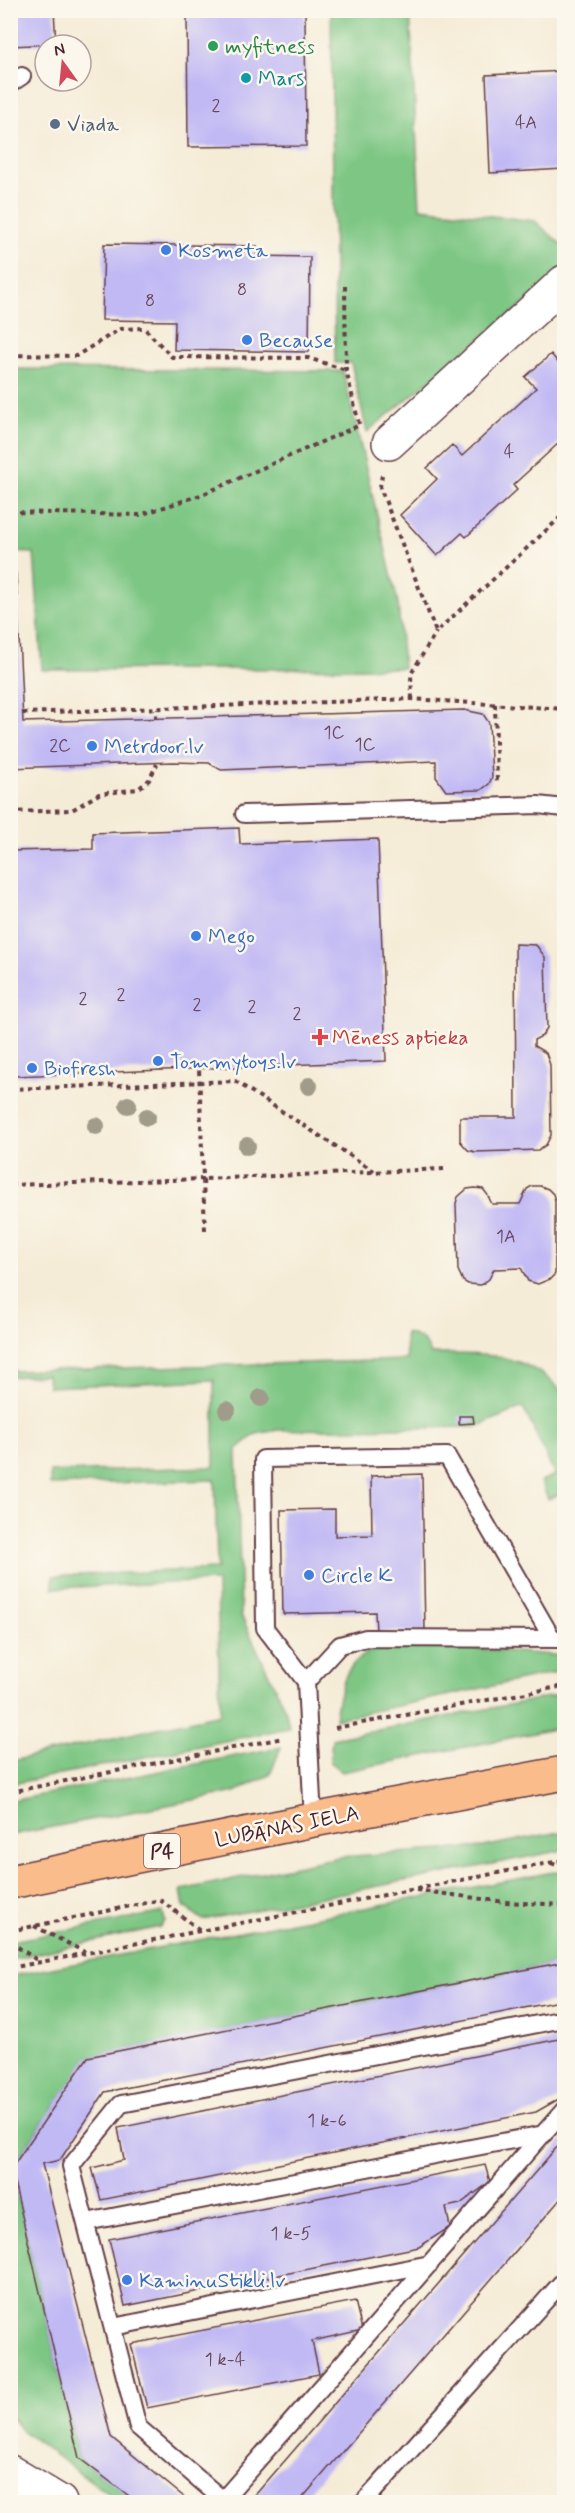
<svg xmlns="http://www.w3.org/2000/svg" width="575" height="2513" viewBox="0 0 575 2513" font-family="Mynerve,sans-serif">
	<rect width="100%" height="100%" fill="#fbf7ec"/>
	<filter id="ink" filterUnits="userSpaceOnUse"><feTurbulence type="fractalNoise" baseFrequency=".0167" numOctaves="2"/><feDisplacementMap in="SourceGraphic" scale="12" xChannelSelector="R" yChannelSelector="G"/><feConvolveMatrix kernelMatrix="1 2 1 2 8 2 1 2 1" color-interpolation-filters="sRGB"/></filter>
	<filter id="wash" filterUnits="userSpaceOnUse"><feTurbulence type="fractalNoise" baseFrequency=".008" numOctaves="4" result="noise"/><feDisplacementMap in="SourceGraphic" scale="24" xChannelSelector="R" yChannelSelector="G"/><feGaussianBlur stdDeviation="1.35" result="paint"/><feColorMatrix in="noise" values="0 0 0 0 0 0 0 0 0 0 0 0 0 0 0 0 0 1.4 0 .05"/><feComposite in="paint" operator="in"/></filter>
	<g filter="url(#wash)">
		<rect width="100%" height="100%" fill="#f5ecd7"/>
		<path fill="#7dc683" stroke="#647257" stroke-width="1.5" d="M331,11H410L420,208L535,221L564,247V271L367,432L351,363H335Z
			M11,369L343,371L398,603L403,668L42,670L34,553L11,552Z
			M405,1333C419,1336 427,1341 431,1354C483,1354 529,1351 564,1395V1492L548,1499L541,1481L555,1475L523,1407L476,1427L278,1430L256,1434L237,1449L241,1615L286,1711L289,1728L11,1784V1761L220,1714L217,1581L53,1588V1576L217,1569L215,1480L50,1485V1472L214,1467V1380L48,1387L47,1375L11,1377V1371L406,1360Z
			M410,1643L564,1656V1671L335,1719C339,1688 345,1660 378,1647C387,1643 401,1644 410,1643Z
			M564,1694V1727L342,1772L330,1762L332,1739Z
			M281,1747L270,1775L235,1792L11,1835V1801Z
			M564,1831V1850L203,1920L184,1906L181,1890L339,1857L483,1847Z
			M564,1870V1962L89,2057L11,2168L79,2458L137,2502H120L21,2430L12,2419L10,2412V1976Z
			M163,1912L165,1921L160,1927L11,1959V1941Z"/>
		<g id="blocks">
			<path fill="#c1b9f4" d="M10,10H54L56,44L10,46Z
				M187,10H305L306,146L188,147Z
				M564,71V169L490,173L486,75Z
				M104,244L257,246V256L310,257L309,352L174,350L175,321L102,320Z
				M551,354L560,365L564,361V445L561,441L513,485L517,490L466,537L462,533L437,556L400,515L437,479L427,468L452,445L462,456L536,388L525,377Z
				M10,573H16L23,722L464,710L483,714L489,723L492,777L489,784L481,790L446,791L436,777V761L221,770L209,763L173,762L10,768Z
				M239,828L240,844L378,839L386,1061L14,1076V1074H10V851L93,849V833Z
				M515,944L536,945L545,957L547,1028L542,1036L534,1040V1046L546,1053L550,1065L551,1135L546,1145L538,1150L475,1152L468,1150L460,1141V1117H516Z
				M532,1186H540L548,1189L553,1194L555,1200V1274L550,1279L538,1284L528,1281L521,1268L494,1269L489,1279L481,1285L468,1284L463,1281L458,1270L456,1203L458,1197L467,1189L475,1188L483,1189L487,1194L492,1204H520L527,1189Z
				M459,1416H473L474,1423L459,1424Z
				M422,1474L425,1631L376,1632L375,1612L283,1614L281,1510L335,1509V1536L372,1535L371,1476Z
				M564,1962V2000L105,2092L60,2160L42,2164L111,2437L190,2502H137L79,2458L11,2169L88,2057Z
				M564,2038V2096L536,2112L101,2200L92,2168L124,2160L118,2128Z
				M564,2139V2195L299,2502H249Z
				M485,2165L490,2182L460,2204L446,2207L450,2227L419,2247L125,2306L109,2239Z
				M355,2301L362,2330L312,2341L319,2374L147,2408L131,2344Z"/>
		</g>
	</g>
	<g filter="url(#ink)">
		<use href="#blocks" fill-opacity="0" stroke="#643e45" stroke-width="1.5"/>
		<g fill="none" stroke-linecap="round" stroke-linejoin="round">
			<defs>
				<path id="lane" d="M10,84L22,76
					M244,814L538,805L564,808
					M306,1682L340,1645L366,1638L564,1639
					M313,1820L306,1682L265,1628L263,1459L447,1456L552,1638
					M86,2222L544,2134
					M113,2327L430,2264
					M223,2500L138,2427L71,2166L121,2104L564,2019
					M221,2502L564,2110
					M364,2502L564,2280"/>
				<path id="street" d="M389,443L564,282
					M10,2472L60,2502"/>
				<path id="primary" d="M10,1882L313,1820L564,1773"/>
			</defs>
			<use href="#lane" stroke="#643e45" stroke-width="20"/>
			<use href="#street" stroke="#643e45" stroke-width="36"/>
			<use href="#primary" stroke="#643e45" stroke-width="36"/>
			<path stroke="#643e45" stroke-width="4" stroke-dasharray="4.5 4.5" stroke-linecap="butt" d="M345,286L346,370L359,424
				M10,355L76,356L120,329L144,328L172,357L308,358L346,370
				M382,475L380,487L436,632L564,514
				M10,512L140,515L201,495L360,425
				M412,699L411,674L436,632
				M495,704L497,781
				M23,713L412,699L564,709
				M156,719V709
				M10,812L72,810L99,794L138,789L149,780L157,764
				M10,1089L235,1081L374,1171
				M10,1185L203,1179L199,1068
				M205,1230L203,1179L444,1169
				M335,1728L564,1686
				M10,1792L283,1738
				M551,1863L564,1868
				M416,1890L505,1902L564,1905
				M34,1926L85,1952
				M10,1931L160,1900L200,1930
				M10,1942L40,1962
				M10,1968L564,1860"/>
			<use href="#lane" stroke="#fff" stroke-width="16"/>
			<use href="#street" stroke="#fff" stroke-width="33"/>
			<use href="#primary" stroke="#fabc8b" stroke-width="33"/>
		</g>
		<g fill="#a19b89">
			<circle cx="309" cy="1086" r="9"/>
			<circle cx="128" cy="1105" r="9"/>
			<circle cx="147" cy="1117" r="9"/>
			<circle cx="96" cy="1126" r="9"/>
			<circle cx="247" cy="1146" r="9"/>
			<circle cx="261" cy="1398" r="9"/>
			<circle cx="227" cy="1410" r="9"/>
		</g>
	</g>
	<circle fill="#2e9e5b" stroke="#fbf7ec" stroke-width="2" cx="213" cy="46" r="6"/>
	<circle fill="#0f9aa8" stroke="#fbf7ec" stroke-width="2" cx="246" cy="78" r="6"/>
	<circle fill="#5c6f8a" stroke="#fbf7ec" stroke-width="2" cx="55" cy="124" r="6"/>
	<g fill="#3f7fe0" stroke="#fbf7ec" stroke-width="2">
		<circle cx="166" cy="250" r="6"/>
		<circle cx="247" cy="340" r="6"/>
		<circle cx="92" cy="746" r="6"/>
		<circle cx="196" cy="936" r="6"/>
		<circle cx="158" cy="1061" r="6"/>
		<circle cx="32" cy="1068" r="6"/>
		<circle cx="309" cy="1575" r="6"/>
		<circle cx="127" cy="2280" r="6"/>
	</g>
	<path fill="#e0444e" stroke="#fbf7ec" stroke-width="2" d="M317 1028h6v6h6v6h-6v6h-6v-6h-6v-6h6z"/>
	<g text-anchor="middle" stroke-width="5" stroke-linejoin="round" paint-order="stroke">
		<g font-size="18" fill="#68465d">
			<text x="216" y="111">2</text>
			<text x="526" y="128">4A</text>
			<text x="242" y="295">8</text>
			<text x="150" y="306">8</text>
			<text x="509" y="457">4</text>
			<text x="334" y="738">1C</text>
			<text x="365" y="750">1C</text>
			<text x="60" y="751">2C</text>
			<text x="121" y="1000">2</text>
			<text x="83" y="1004">2</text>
			<text x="197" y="1010">2</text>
			<text x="252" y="1012">2</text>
			<text x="297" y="1019">2</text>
			<text x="506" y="1242">1A</text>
			<text x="327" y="2126">1 k-6</text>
			<text x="291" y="2239">1 k-5</text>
			<text x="225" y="2365">1 k-4</text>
		</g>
		<rect fill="#fbf7ec" stroke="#7f6065" stroke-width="1.5" x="144" y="1834" width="36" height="34" rx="4.5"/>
		<g font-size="20" font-weight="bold" fill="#4a1f2b">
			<text x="162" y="1858">P4</text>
		</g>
		<g font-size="21" fill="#27864d" stroke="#fbf7ec" text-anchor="start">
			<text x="225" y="53">myfitness</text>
		</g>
		<g font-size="21" fill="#0d838f" stroke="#fbf7ec" text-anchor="start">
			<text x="258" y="85">Mars</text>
		</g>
		<g font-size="21" fill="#4e5e75" stroke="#fbf7ec" text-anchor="start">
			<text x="67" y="131">Viada</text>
		</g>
		<g font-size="21" fill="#366cbe" stroke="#fbf7ec" text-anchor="start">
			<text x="178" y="257">Kosmeta</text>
			<text x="259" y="347">Because</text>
			<text x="104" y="753">Metrdoor.lv</text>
			<text x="208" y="943">Mego</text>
			<text x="170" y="1068">Tommytoys.lv</text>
			<text x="44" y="1075">Biofresh</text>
			<text x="321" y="1582">Circle K</text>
			<text x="139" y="2287">KaminuStikli.lv</text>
		</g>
		<g font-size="21" fill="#be3a42" stroke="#fbf7ec" text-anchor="start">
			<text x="332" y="1044">Mēness aptieka</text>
		</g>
		<g font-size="21" fill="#4a1f2b" stroke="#fbf7ec">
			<text transform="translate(287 1826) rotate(-11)" y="7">LUBĀNAS IELA</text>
		</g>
	</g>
	<rect width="575" height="2513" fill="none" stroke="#fbf7ec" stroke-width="36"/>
	<g transform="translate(63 63) rotate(345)"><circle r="28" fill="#fbf7ec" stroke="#b4a19f" stroke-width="1.5"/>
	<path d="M0-4.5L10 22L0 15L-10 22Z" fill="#d1495b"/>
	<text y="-9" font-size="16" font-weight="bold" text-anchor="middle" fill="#4a1f2b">N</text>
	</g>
</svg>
